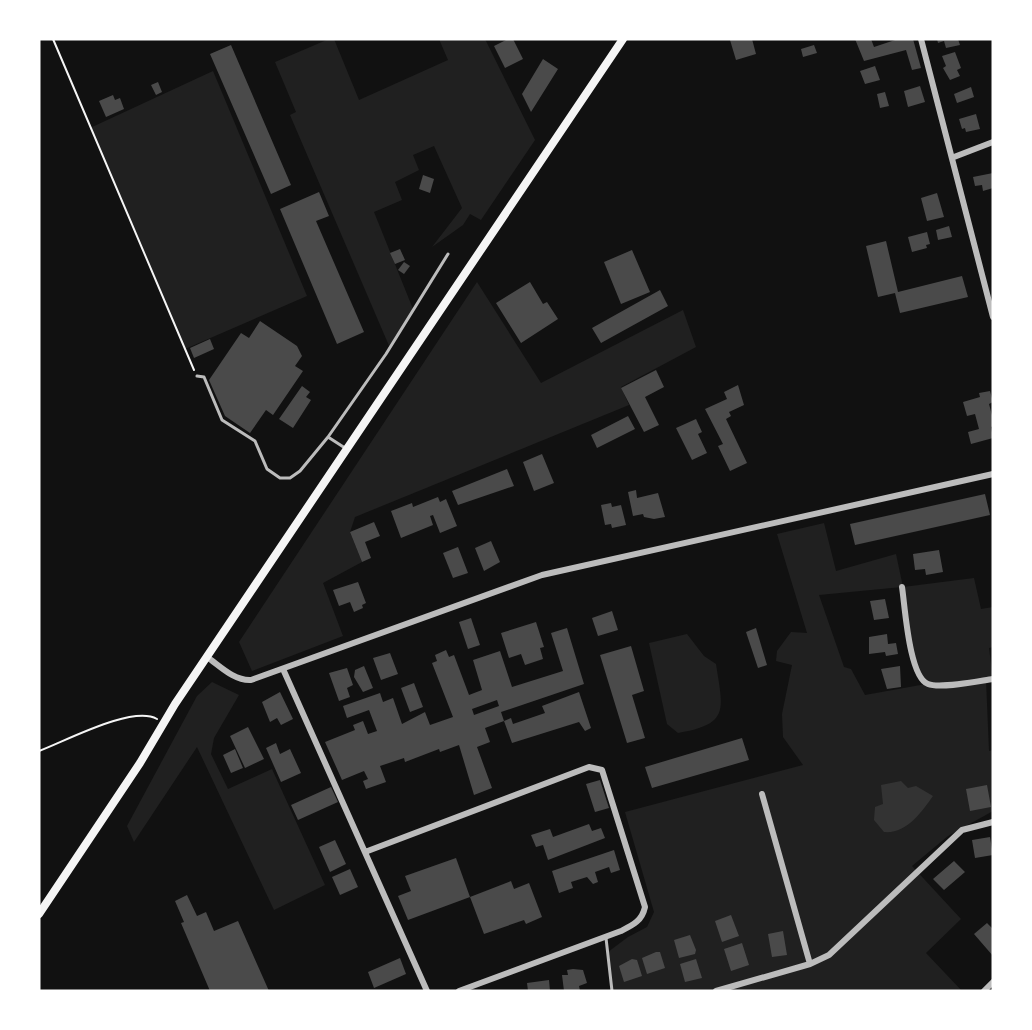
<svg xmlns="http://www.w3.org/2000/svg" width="1032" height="1030" viewBox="0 0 1032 1030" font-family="Rubik,sans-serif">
	<rect width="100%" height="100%" fill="#111"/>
	<path fill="#202020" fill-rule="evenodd" d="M329,39H334L359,100L448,60L439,39H485L535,140L481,220L470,214L463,225L432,247L462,208L434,146L413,155L419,170L395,182L402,200L374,212L413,309L390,348L290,115L296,112L275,62Z
		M213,71L307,296L185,349L90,128Z
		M477,282L541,383L683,310L696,347L621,387L629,405L355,517L350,532L362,562L323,583L343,636L252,671L239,642Z
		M824,523L836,571L896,554L903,587L974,578L981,609L993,607V647L989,648L993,679L986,680L989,751L993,750V811L948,836L912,866L961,919L926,953L962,991H612L608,952L628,937L647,927L654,912L625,812L803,765L783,737L782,714L792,665L776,661L777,651L791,632L807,633L777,534ZM902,587L917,673L926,684L865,695L851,669L844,667L819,595Z
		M687,634L704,656L716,664C723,710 730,724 678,733L667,724L649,643Z
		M212,682L239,695L214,738L211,754L228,789L272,769L325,885L274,910L197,747L134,842L127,826L197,696Z"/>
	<path fill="#333" d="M901,781L908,788L916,786L933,796C921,813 906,834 884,832L874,820L875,807L883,804L881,785Z"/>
	<path fill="#4a4a4a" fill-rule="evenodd" d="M508,39H513L523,59L505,68L494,46Z
		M752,39L756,54L736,60L730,40Z
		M855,39H871L874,47L898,39H913L921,68L912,70L906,50L864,61Z
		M937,39H958L960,45L946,48L944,41L938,43Z
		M231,45L291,185L271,194L210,54Z
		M814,45L817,53L803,57L801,49Z
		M955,52L961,68L957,70L960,76L950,80L943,68L946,66L942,56Z
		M543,59L558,69L531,112L522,94Z
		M875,66L880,80L865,84L860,71Z
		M158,82L162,92L156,95L151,85Z
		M920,86L925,102L908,107L904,91Z
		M971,87L974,97L957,103L954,94Z
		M885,92L889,106L880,108L877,94Z
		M113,95L115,100L120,98L124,109L106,117L99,101Z
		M976,114L980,129L966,132L965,128L962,129L959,119Z
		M993,173V188L983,191L982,185L975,186L973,177Z
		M423,175L434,179L430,193L419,189Z
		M319,192L329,216L316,221L364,332L337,344L280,209Z
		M937,193L944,217L927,221L921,198Z
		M949,226L952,237L938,240L936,230Z
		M927,232L930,244L926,245L927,248L912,252L908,237Z
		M886,241L898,292L962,276L968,297L900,313L895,293L878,297L866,246Z
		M400,249L405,260L395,264L390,253Z
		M632,250L650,292L621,304L604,262Z
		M404,262L410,266L404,274L398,270Z
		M530,282L543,304L547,302L558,319L521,343L496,303Z
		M660,290L668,306L601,343L592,328Z
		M260,321L297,346L302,356L295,366L303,371L273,415L266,410L250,433L225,416L209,380L241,333L249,338Z
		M210,339L214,349L194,358L190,348Z
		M656,370L664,387L645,397L659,425L644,432L621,388Z
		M738,385L744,405L729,412L731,416L726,419L747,463L730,471L718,446L723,444L705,409L727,399L724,392Z
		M302,386L310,392L306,397L311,400L293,428L279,419Z
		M990,391L993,402L989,404L993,419V426L991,427L993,438L971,444L968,432L979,429L975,414L967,416L963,402L980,397L979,393Z
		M628,416L635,429L597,448L591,435Z
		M696,419L702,432L698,434L707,453L692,460L676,428Z
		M542,454L554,483L534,491L523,462Z
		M507,469L514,486L458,505L452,491Z
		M636,490L637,498L658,493L665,517L654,519L644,517L643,514L633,516L628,492Z
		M985,494L990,515L855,545L850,524Z
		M438,497L440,502L446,499L457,526L440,533L433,515L430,516L433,525L401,538L391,511L412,503L413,507Z
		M611,503L612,507L621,505L626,525L612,528L611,524L605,525L601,505Z
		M374,522L380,536L365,542L371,558L362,562L350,532Z
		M491,541L500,562L484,571L475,548Z
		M458,547L468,573L453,578L443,553Z
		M939,550L943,572L926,575L925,569L915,570L913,554Z
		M358,582L366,603L362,605L363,608L354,612L350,602L339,606L333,590Z
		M885,599L889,618L874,620L870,601Z
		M612,611L618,630L598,636L592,618Z
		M471,618L480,645L468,649L459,622Z
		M536,622L544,647L540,648L543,659L525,665L521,654L509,658L501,633Z
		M567,628L584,684L501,712L504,721L485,728L490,742L477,747L492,788L474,795L459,745L440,752L439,749L405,762L404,758L380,766L386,782L366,789L363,781L368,779L364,771L342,780L325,742L355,730L353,725L363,721L368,734L377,731L369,710L347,718L343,706L380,693L383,702L393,698L402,724L425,712L430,725L453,717L432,663L437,661L435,655L446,650L449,657L454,655L469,695L482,690L473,660L500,651L512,687L563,671L551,633ZM497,700L499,706L474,715L472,709Z
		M756,628L767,665L758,668L746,632Z
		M887,634L888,644L896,643L898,654L886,656L885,652L869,654V637Z
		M631,646L644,691L632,695L645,738L627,743L600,655Z
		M390,653L398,674L381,680L373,658Z
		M364,666L373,688L363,692L354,677L355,670Z
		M900,666L901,687L887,689L881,669Z
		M347,668L353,685L347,688L350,697L339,701L329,673Z
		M414,683L423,707L410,712L401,688Z
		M280,692L293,719L281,725L277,718L270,722L262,702Z
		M579,692L591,728L585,731L579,722L512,743L504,721L511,718L513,724L545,713L542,706Z
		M248,727L264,759L245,768L230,736Z
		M742,738L749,760L652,788L645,767Z
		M276,743L280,754L290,749L301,773L281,782L266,748Z
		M235,749L243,768L231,773L223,755Z
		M600,780L609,808L595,812L586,784Z
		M987,785L991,807L970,811L966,789Z
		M331,787L338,802L298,820L291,805Z
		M589,824L592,831L601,828L605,838L548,860L543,845L536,847L531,835L550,829L553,837Z
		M990,837L993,855L975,858L972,840Z
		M335,840L346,864L330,872L319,847Z
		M614,850L620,870L611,873L609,867L595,872L598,882L593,884L587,877L571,882L573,888L559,893L552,871Z
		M456,858L470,897L408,920L398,896L411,891L405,876Z
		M954,861L965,872L944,890L933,879Z
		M350,869L358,887L340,895L332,877Z
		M511,881L514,889L529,883L542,917L526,924L524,920L484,934L470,897Z
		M187,895L197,916L206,912L214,931L238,921L269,991H210L181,923L184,922L175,901Z
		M731,915L739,936L722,942L715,921Z
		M987,923L993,929V956L974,934Z
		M783,931L787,955L772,957L768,934Z
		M690,935L696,950L695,954L679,958L674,940Z
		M742,943L749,965L731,971L724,949Z
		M656,952H660L665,968L647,974L642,958Z
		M400,958L406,974L374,988L368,972Z
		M632,959L637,960L642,976L624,982L619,966Z
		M696,959L702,978L685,982L680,964Z
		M573,969L583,970L587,983L579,986L580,991H564L562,975H568L567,970Z
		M549,980L550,991H528L527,983Z"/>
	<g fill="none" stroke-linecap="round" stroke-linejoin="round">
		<path stroke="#f5f5f5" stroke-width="2" d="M53,39L194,370
			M39,751C66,741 132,705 157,719"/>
		<path stroke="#bcbcbc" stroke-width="3" d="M197,376L204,377L222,420L255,441L267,469L280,478H290L300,471L328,437L345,448
			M328,437L386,354L448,254
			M606,938L612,991"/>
		<path stroke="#bcbcbc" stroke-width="6" d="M921,39L993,317
			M954,157L993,142
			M902,587C905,606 909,677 928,684C940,689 979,681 993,679
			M207,657C220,666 234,681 251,680L542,575L993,474
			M283,669L427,991
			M762,794L810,964
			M365,852L589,767L602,770L645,907C642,921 633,925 621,931L459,991
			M716,991L810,964L829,955L962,830L993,822
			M984,991L993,982"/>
		<path stroke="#f5f5f5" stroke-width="8" d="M39,914L140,763L175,704L623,39"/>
	</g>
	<rect width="1032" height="1030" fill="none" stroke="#ffffff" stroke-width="81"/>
</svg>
